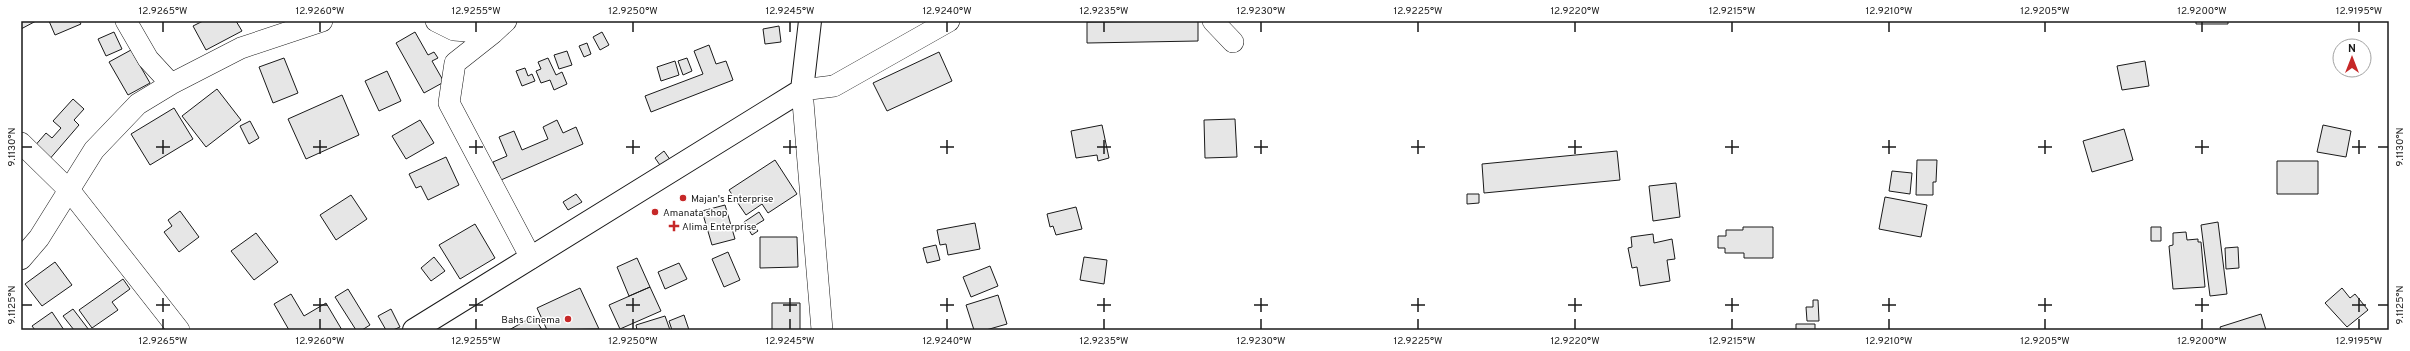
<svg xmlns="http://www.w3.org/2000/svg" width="2410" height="351" viewBox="0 0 2410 351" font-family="Overpass,sans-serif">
	<rect width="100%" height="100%" fill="#fff"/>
	<path fill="#e6e6e6" stroke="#1a1a1a" d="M21,21H36L21,29Z
		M49,21H79L81,24L55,35Z
		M203,21H236L242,31L206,50L193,26Z
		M1198,21V41L1087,43V22Z
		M2196,21H2228V24H2196Z
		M779,26L781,42L765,44L763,29Z
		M114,32L122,49L106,56L98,39Z
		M415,32L428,55L434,52L438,58L432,61L444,82L424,93L396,43Z
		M602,32L609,45L600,50L593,37Z
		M587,43L591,54L584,57L579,46Z
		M709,45L716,64L726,61L733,80L651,112L645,96L703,74L694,51Z
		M131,50L150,83L128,95L109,62Z
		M567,51L572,65L559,69L554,55Z
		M939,52L952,81L887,111L873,83Z
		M284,58L298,93L273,103L259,67Z
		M548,58L556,75L562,72L567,84L554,90L550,80L541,83L536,71L541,69L538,62Z
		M687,58L692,71L683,75L678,61Z
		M675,61L679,75L661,81L657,67Z
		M2145,61L2149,86L2122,90L2117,66Z
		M525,68L528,76L532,74L535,81L522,86L516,71Z
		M387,71L401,101L379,111L365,81Z
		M217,89L241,120L206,147L182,116Z
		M342,95L359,135L306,159L288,119Z
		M73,99L84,109L74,120L79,125L48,161L33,148L46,133L52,138L61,128L53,121Z
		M174,108L193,139L150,165L131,134Z
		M1235,119L1237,157L1205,158L1204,120Z
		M420,120L434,143L406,159L392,136Z
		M557,120L563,133L576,127L583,144L501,180L493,162L507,156L499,137L514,131L522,150L548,139L543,127Z
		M250,121L259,138L249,144L240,126Z
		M1102,125L1109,158L1098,161L1097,155L1076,158L1071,131Z
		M2323,125L2351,131L2346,157L2317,152Z
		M2124,129L2133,160L2092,172L2083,141Z
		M664,151L671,161L662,168L655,158Z
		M1617,151L1620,180L1484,193L1482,164Z
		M446,157L459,185L428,200L421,186L416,188L409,174Z
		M775,160L797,194L768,213L762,204L746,215L729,190Z
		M1917,160H1937L1936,182H1933V195H1916Z
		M2277,161H2318V194H2277Z
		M1892,171L1912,173L1910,194L1889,191Z
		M1676,183L1680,217L1653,221L1649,186Z
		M576,194L582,202L568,210L563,202Z
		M1467,194H1479V203L1467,204Z
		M351,195L367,219L336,240L320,215Z
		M1885,197L1927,205L1921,237L1879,229Z
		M725,205L735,239L712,245L702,211Z
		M1076,207L1082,229L1056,235L1053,226L1050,227L1047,214Z
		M180,211L199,237L179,252L164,232L172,226L168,220Z
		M759,212L764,220L754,226L758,231L752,235L744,222Z
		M2218,222L2227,294L2210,296L2201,225Z
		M975,223L980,249L948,255L946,244L940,245L937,230Z
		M475,224L495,258L460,279L439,245Z
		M1743,227H1773V258H1744V253H1725V248H1718V236H1726V230H1743Z
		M2151,227H2161V241H2151Z
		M2186,232L2187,240L2198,239V242H2201L2205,287L2173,289L2169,246L2173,245V233Z
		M256,233L278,262L254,280L231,251Z
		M1653,234L1654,243L1672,239L1675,259L1667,260L1670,281L1640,286L1637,267L1632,268L1628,248L1632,247L1631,237Z
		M760,237H797L798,267L760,268Z
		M936,245L940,260L927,263L923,248Z
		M2238,247L2239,268L2226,269L2225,248Z
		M728,252L740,280L724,287L712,259Z
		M434,257L445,271L431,281L421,268Z
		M1084,257L1107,260L1104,284L1080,280Z
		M637,258L650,287L629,296L617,267Z
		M55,262L72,285L42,306L25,284Z
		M679,263L687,279L665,289L658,272Z
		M990,266L998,286L971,297L963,277Z
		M123,279L130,289L112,302L118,310L92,328L79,310Z
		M650,287L661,311L620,329L609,305Z
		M580,288L599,329L547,330L537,308Z
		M2342,288L2350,298L2355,294L2368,310L2347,327L2325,303Z
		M348,289L370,325L362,330H356L335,297Z
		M291,294L304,316L326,303L342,330H289L274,304Z
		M998,295L1007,324L986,330H974L966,305Z
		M1813,300H1818L1819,321H1807L1806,307H1813Z
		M772,303H800V330H772Z
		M73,309L89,330H74L63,316Z
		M391,309L400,327L393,330H386L378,316Z
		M52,312L64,330H35L32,326Z
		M2261,314L2266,330H2221L2220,327Z
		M684,315L689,330H672L669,321Z
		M534,316L542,330H509Z
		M665,316L670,330H637L636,325Z
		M1796,324H1815V330H1775H1796Z"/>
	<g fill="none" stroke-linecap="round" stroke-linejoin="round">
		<defs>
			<path id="minor" d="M126,21L148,59L171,84
				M436,21L454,30L493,33L506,21
				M1213,21L1233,42
				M493,33L455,63L449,103L531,258
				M21,143L70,191L179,330
				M21,259L39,238L94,150L138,104L171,84L241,48L322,21
				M822,330L802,90L834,86L949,21"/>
			<path id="major" d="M414,330L802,90L810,21"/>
		</defs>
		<use href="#minor" stroke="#1a1a1a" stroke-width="22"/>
		<use href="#major" stroke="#1a1a1a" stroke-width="24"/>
		<use href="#minor" stroke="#fff" stroke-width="21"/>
		<use href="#major" stroke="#fff" stroke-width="22"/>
	</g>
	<path fill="none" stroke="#1a1a1a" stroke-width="1.5" d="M163,22V32M320,22V32M476,22V32M633,22V32M790,22V32M947,22V32M1104,22V32M1261,22V32M1418,22V32M1575,22V32M1732,22V32M1889,22V32M2045,22V32M2202,22V32M2359,22V32M163,140V154M320,140V154M476,140V154M633,140V154M790,140V154M947,140V154M1104,140V154M1261,140V154M1418,140V154M1575,140V154M1732,140V154M1889,140V154M2045,140V154M2202,140V154M2359,140V154M22,147H32M156,147H170M313,147H327M469,147H483M626,147H640M783,147H797M940,147H954M1097,147H1111M1254,147H1268M1411,147H1425M1568,147H1582M1725,147H1739M1882,147H1896M2038,147H2052M2195,147H2209M2352,147H2366M2378,147H2388M163,298V312M320,298V312M476,298V312M633,298V312M790,298V312M947,298V312M1104,298V312M1261,298V312M1418,298V312M1575,298V312M1732,298V312M1889,298V312M2045,298V312M2202,298V312M2359,298V312M22,305H32M156,305H170M313,305H327M469,305H483M626,305H640M783,305H797M940,305H954M1097,305H1111M1254,305H1268M1411,305H1425M1568,305H1582M1725,305H1739M1882,305H1896M2038,305H2052M2195,305H2209M2352,305H2366M2378,305H2388M163,319V329M320,319V329M476,319V329M633,319V329M790,319V329M947,319V329M1104,319V329M1261,319V329M1418,319V329M1575,319V329M1732,319V329M1889,319V329M2045,319V329M2202,319V329M2359,319V329"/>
	<g fill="#c62828" stroke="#fff" stroke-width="1.5">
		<circle cx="683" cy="198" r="4"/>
		<circle cx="655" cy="212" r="4"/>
		<path d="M672 220h4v4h4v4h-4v4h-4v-4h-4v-4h4z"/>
		<circle cx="568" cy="319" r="4"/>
	</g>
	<g text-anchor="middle" stroke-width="3" stroke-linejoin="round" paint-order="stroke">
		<g font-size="10" fill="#1a1a1a" stroke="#fff" text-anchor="start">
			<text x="691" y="202">Majan's Enterprise</text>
			<text x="663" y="216">Amanata shop</text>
			<text x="682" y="230">Alima Enterprise</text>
			<text x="560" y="323" text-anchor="end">Bahs Cinema</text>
		</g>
	</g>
	<rect width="2410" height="351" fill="none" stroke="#ffffff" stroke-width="44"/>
	<g transform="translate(2352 58)"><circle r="19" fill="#ffffff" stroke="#a3a3a3"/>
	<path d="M0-3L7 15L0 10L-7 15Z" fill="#c62828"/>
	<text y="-6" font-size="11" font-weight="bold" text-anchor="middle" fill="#1a1a1a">N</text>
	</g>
	<rect x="22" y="22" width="2366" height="307" fill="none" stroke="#1a1a1a" stroke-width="1.5"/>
	<g font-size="10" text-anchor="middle" fill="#1a1a1a">
		<text x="163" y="14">12.9265°W</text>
		<text x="320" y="14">12.9260°W</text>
		<text x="476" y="14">12.9255°W</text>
		<text x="633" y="14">12.9250°W</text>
		<text x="790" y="14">12.9245°W</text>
		<text x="947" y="14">12.9240°W</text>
		<text x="1104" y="14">12.9235°W</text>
		<text x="1261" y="14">12.9230°W</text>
		<text x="1418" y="14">12.9225°W</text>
		<text x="1575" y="14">12.9220°W</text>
		<text x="1732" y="14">12.9215°W</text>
		<text x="1889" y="14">12.9210°W</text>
		<text x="2045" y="14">12.9205°W</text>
		<text x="2202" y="14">12.9200°W</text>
		<text x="2359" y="14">12.9195°W</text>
		<text transform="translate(11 147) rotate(-90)" y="4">9.1130°N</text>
		<text transform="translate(2399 147) rotate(-90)" y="4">9.1130°N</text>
		<text transform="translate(11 305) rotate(-90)" y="4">9.1125°N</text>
		<text transform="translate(2399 305) rotate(-90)" y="4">9.1125°N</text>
		<text x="163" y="344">12.9265°W</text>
		<text x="320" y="344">12.9260°W</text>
		<text x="476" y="344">12.9255°W</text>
		<text x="633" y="344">12.9250°W</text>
		<text x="790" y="344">12.9245°W</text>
		<text x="947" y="344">12.9240°W</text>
		<text x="1104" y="344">12.9235°W</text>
		<text x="1261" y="344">12.9230°W</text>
		<text x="1418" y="344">12.9225°W</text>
		<text x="1575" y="344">12.9220°W</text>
		<text x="1732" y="344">12.9215°W</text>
		<text x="1889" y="344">12.9210°W</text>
		<text x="2045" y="344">12.9205°W</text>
		<text x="2202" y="344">12.9200°W</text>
		<text x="2359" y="344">12.9195°W</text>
	</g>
</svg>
